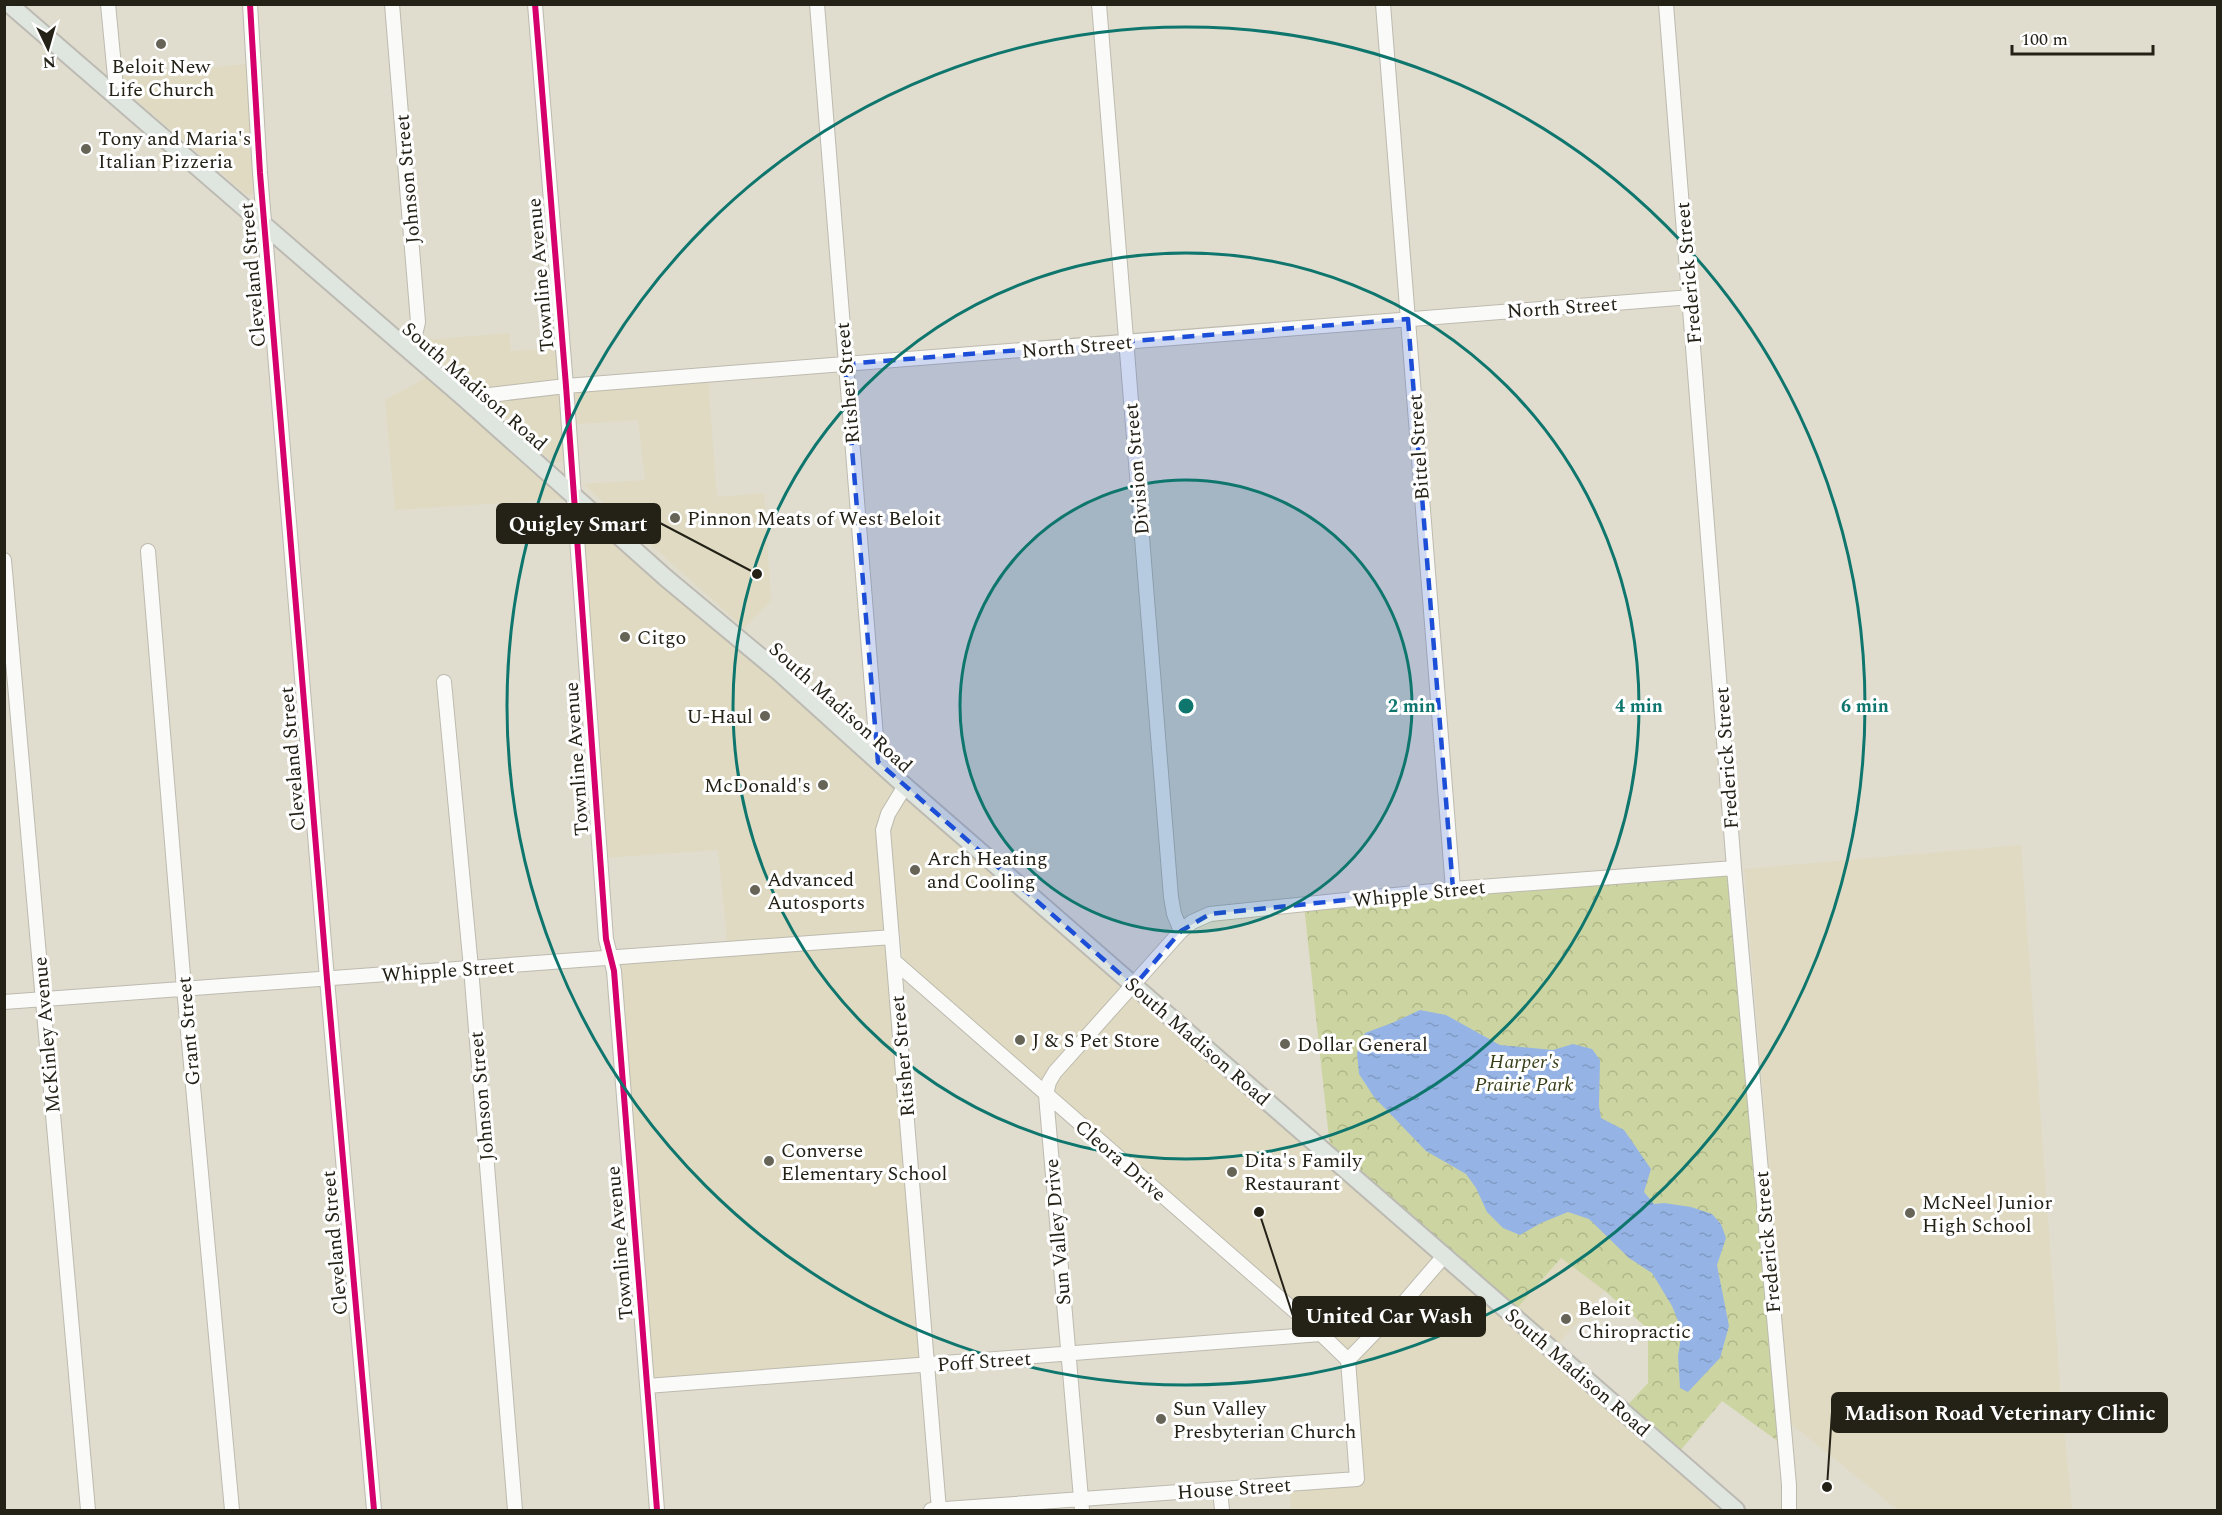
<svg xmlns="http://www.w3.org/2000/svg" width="2222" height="1515" viewBox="0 0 2222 1515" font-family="Spectral,serif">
	<defs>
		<pattern id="forest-crowns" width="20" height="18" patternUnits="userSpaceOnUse" patternTransform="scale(1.5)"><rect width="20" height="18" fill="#ccd5a1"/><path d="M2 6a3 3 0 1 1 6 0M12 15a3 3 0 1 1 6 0" fill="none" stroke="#afb78a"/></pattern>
		<pattern id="water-ripples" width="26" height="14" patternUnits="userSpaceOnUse" patternTransform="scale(1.5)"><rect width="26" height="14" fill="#95b4e5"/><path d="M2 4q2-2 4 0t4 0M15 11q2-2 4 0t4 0" fill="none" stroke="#809ac4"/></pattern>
	</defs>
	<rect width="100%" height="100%" fill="#e0ddcf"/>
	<path fill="#dfdac1" d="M247,64L255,191L251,195H247L127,92L124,87L122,76Z
		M509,333L511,351L555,348L559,393L708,379L717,497L764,493L771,601L744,628L583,484L645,480L638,420L564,425L566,457L563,461L554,463L430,355L425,340Z
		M429,376L566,499L395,510L385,400Z
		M590,527L599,528L1096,961L1512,1314L1561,1258L1605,1291L1553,1350L1725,1510H1291L1289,1490L1364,1483L1354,1370L1343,1346L903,960L900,930L727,941L718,850L604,858L584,568L585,532Z
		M2021,845L2061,1399L2072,1510H1898L1791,1424L1744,869Z
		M892,937L927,1365L647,1386L610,957Z"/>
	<path fill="url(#forest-crowns)" d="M1734,868L1786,1447L1722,1401L1675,1457L1622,1411L1648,1383V1329L1605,1291L1561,1258L1512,1314L1331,1157L1304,905Z"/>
	<path fill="url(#water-ripples)" d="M1420,1010L1446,1015L1500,1045L1553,1050L1573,1044L1592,1049L1600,1060L1599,1106L1601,1118L1624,1130L1651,1169L1644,1192L1654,1204L1664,1203L1691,1207L1712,1214L1721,1224L1726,1238L1717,1265L1729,1326L1720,1358L1688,1392L1680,1388L1678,1356L1682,1330L1672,1306L1652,1273L1629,1258L1589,1219L1568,1212L1541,1223L1520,1235L1503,1228L1487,1212L1476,1188L1466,1174L1426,1151L1374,1097L1359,1074L1357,1053L1365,1033L1392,1023Z"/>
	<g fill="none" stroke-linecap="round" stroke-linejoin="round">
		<defs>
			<path id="minor" d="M108,4L117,98
				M250,4L260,173L327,979L374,1510
				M392,4L418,322L411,353
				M535,4L566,386L606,939L614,971L657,1510
				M817,4L878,762
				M1099,4L1171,897L1174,914L1181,931
				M1383,4L1453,889
				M1666,4L1734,868L1789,1485V1510
				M464,398L566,386L1691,297
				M148,551L184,988L232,1510
				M4,560L88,1510
				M444,682L471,968L515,1510
				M905,786L888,814L883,830L939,1510
				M894,961L1321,1334L1348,1360
				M4,1002L892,937
				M647,1386L1321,1334
				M1220,1490L1222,1510
				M931,1510L1357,1479L1348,1360L1406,1300L1444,1256
				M1082,1510L1046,1095L1049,1082L1055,1072L1181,931L1192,922L1210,914L1453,889L1734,868"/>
			<path id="major" d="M9,4L464,398L666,578L780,673L905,786L1736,1510"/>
		</defs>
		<use href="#minor" stroke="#bdbaaf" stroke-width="16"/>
		<use href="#major" stroke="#bcbab2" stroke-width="20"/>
		<use href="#minor" stroke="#fafaf8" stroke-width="14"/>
		<use href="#major" stroke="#dfe5df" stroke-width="16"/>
		<defs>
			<path id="cycleway" d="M250,4L260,173L327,979L374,1510
				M535,4L566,386L606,939L614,971L657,1510"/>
		</defs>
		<use href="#cycleway" stroke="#fff" stroke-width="10"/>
		<use href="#cycleway" stroke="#d6006c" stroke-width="6"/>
	</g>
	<path fill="#1d4ed8" fill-opacity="0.2" stroke="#1d4ed8" stroke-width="4.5" stroke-dasharray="12 8" stroke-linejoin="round" d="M1408,319L1453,889L1210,914L1181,931L1134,986L878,762L845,364Z"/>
	<circle cx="1186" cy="706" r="226" fill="#0f766e" fill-opacity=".12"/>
	<g fill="none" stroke="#0f766e" stroke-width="3">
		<circle cx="1186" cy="706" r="226"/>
		<circle cx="1186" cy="706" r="453"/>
		<circle cx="1186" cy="706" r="679"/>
	</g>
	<g fill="#666357" stroke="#fff" stroke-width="2">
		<circle cx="161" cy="44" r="6"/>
		<circle cx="86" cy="149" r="6"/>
		<circle cx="675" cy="518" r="6"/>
		<circle cx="625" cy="637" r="6"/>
		<circle cx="765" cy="716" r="6"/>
		<circle cx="823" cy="785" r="6"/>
		<circle cx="915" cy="870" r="6"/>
		<circle cx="755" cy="890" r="6"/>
		<circle cx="1020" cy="1040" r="6"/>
		<circle cx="1285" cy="1044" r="6"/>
		<circle cx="769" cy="1161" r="6"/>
		<circle cx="1232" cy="1172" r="6"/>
		<circle cx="1910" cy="1213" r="6"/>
		<circle cx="1566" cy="1319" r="6"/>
		<circle cx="1161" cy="1419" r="6"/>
	</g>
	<g text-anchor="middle" stroke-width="6" stroke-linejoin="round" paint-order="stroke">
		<g font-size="20" fill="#242117" stroke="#fff" text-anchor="start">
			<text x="161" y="73" text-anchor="middle">Beloit New<tspan x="161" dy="23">Life Church</tspan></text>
			<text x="98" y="145">Tony and Maria's<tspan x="98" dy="23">Italian Pizzeria</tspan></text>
			<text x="687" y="525">Pinnon Meats of West Beloit</text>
			<text x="637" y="644">Citgo</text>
			<text x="753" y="723" text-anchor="end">U-Haul</text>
			<text x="811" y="792" text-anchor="end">McDonald's</text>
			<text x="927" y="865">Arch Heating<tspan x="927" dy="23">and Cooling</tspan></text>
			<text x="767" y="886">Advanced<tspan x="767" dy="23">Autosports</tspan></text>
			<text x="1032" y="1047">J &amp; S Pet Store</text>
			<text x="1297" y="1051">Dollar General</text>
			<text x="781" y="1157">Converse<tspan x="781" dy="23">Elementary School</tspan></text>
			<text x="1244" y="1167">Dita's Family<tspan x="1244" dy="23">Restaurant</tspan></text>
			<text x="1922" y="1209">McNeel Junior<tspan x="1922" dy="23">High School</tspan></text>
			<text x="1578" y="1315">Beloit<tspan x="1578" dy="23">Chiropractic</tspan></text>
			<text x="1173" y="1415">Sun Valley<tspan x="1173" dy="23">Presbyterian Church</tspan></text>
		</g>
		<g font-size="20" fill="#242117" stroke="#fff">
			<text transform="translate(407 179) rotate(-95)" y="7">Johnson Street</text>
			<text transform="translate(1688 273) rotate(-95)" y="7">Frederick Street</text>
			<text transform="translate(252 275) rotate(-95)" y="7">Cleveland Street</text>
			<text transform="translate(540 275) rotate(-95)" y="7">Townline Avenue</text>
			<text transform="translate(1562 307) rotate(-4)" y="7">North Street</text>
			<text transform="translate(1077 346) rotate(-5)" y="7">North Street</text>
			<text transform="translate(847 383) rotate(-95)" y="7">Ritsher Street</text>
			<text transform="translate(475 386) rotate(41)" y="7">South Madison Road</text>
			<text transform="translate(1418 447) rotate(-94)" y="7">Bittel Street</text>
			<text transform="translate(1136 469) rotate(-95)" y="7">Division Street</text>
			<text transform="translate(841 707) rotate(42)" y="7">South Madison Road</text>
			<text transform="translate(1726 758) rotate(-94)" y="7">Frederick Street</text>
			<text transform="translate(292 759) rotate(-95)" y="7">Cleveland Street</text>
			<text transform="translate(576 759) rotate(-94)" y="7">Townline Avenue</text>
			<text transform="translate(1419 893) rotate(-6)" y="7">Whipple Street</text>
			<text transform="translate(448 970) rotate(-4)" y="7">Whipple Street</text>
			<text transform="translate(188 1031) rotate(-95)" y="7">Grant Street</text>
			<text transform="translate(46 1035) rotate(-95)" y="7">McKinley Avenue</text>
			<text transform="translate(1198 1041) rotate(41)" y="7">South Madison Road</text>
			<text transform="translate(902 1056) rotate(-95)" y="7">Ritsher Street</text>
			<text transform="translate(481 1096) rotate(-95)" y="7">Johnson Street</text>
			<text transform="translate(1121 1160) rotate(41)" y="7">Cleora Drive</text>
			<text transform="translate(1057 1232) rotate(-95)" y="7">Sun Valley Drive</text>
			<text transform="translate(1767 1242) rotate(-95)" y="7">Frederick Street</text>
			<text transform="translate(334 1243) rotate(-95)" y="7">Cleveland Street</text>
			<text transform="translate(619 1243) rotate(-95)" y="7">Townline Avenue</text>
			<text transform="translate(984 1361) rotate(-4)" y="7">Poff Street</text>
			<text transform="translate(1578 1372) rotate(41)" y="7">South Madison Road</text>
			<text transform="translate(1234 1488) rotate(-4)" y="7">House Street</text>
		</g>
		<g font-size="20" font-style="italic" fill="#353d16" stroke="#fff">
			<text x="1524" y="1068">Harper's<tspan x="1524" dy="23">Prairie Park</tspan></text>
		</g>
	</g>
	<circle cx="1186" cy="706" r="9" fill="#0f766e" stroke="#fff" stroke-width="3"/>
	<g font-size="18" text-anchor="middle" font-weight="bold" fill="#0f766e" stroke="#fff" stroke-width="6" stroke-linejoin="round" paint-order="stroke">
		<text x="1412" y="712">2 min</text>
		<text x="1639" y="712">4 min</text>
		<text x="1865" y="712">6 min</text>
	</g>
	<path fill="none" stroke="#242117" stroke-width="2" d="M757 574L660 523M1259 1212L1293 1316M1827 1487L1832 1412"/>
	<g fill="#242117" stroke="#fff" stroke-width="2">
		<circle cx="757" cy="574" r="6"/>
		<circle cx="1259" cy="1212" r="6"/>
		<circle cx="1827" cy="1487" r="6"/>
	</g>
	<g fill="#242117" stroke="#242117" stroke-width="2">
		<rect x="497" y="504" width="163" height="39" rx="6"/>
		<rect x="1293" y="1297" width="192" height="39" rx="6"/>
		<rect x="1832" y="1393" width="335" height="39" rx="6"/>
	</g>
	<g font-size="21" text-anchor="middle" font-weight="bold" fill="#fff">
		<text x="578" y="531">Quigley Smart</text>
		<text x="1389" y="1323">United Car Wash</text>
		<text x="2000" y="1420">Madison Road Veterinary Clinic</text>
	</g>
	<rect width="2222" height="1515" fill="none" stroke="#242117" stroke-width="12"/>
	<g transform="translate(48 48) rotate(175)" stroke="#ffffff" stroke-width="4.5" paint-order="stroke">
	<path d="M0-4.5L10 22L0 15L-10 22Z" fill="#242117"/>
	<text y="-9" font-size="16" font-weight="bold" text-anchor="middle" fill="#242117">N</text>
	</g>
	<path d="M2012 45v9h141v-9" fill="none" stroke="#242117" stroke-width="3"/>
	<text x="2021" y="45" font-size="18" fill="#242117" stroke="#ffffff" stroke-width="4.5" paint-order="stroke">100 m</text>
</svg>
